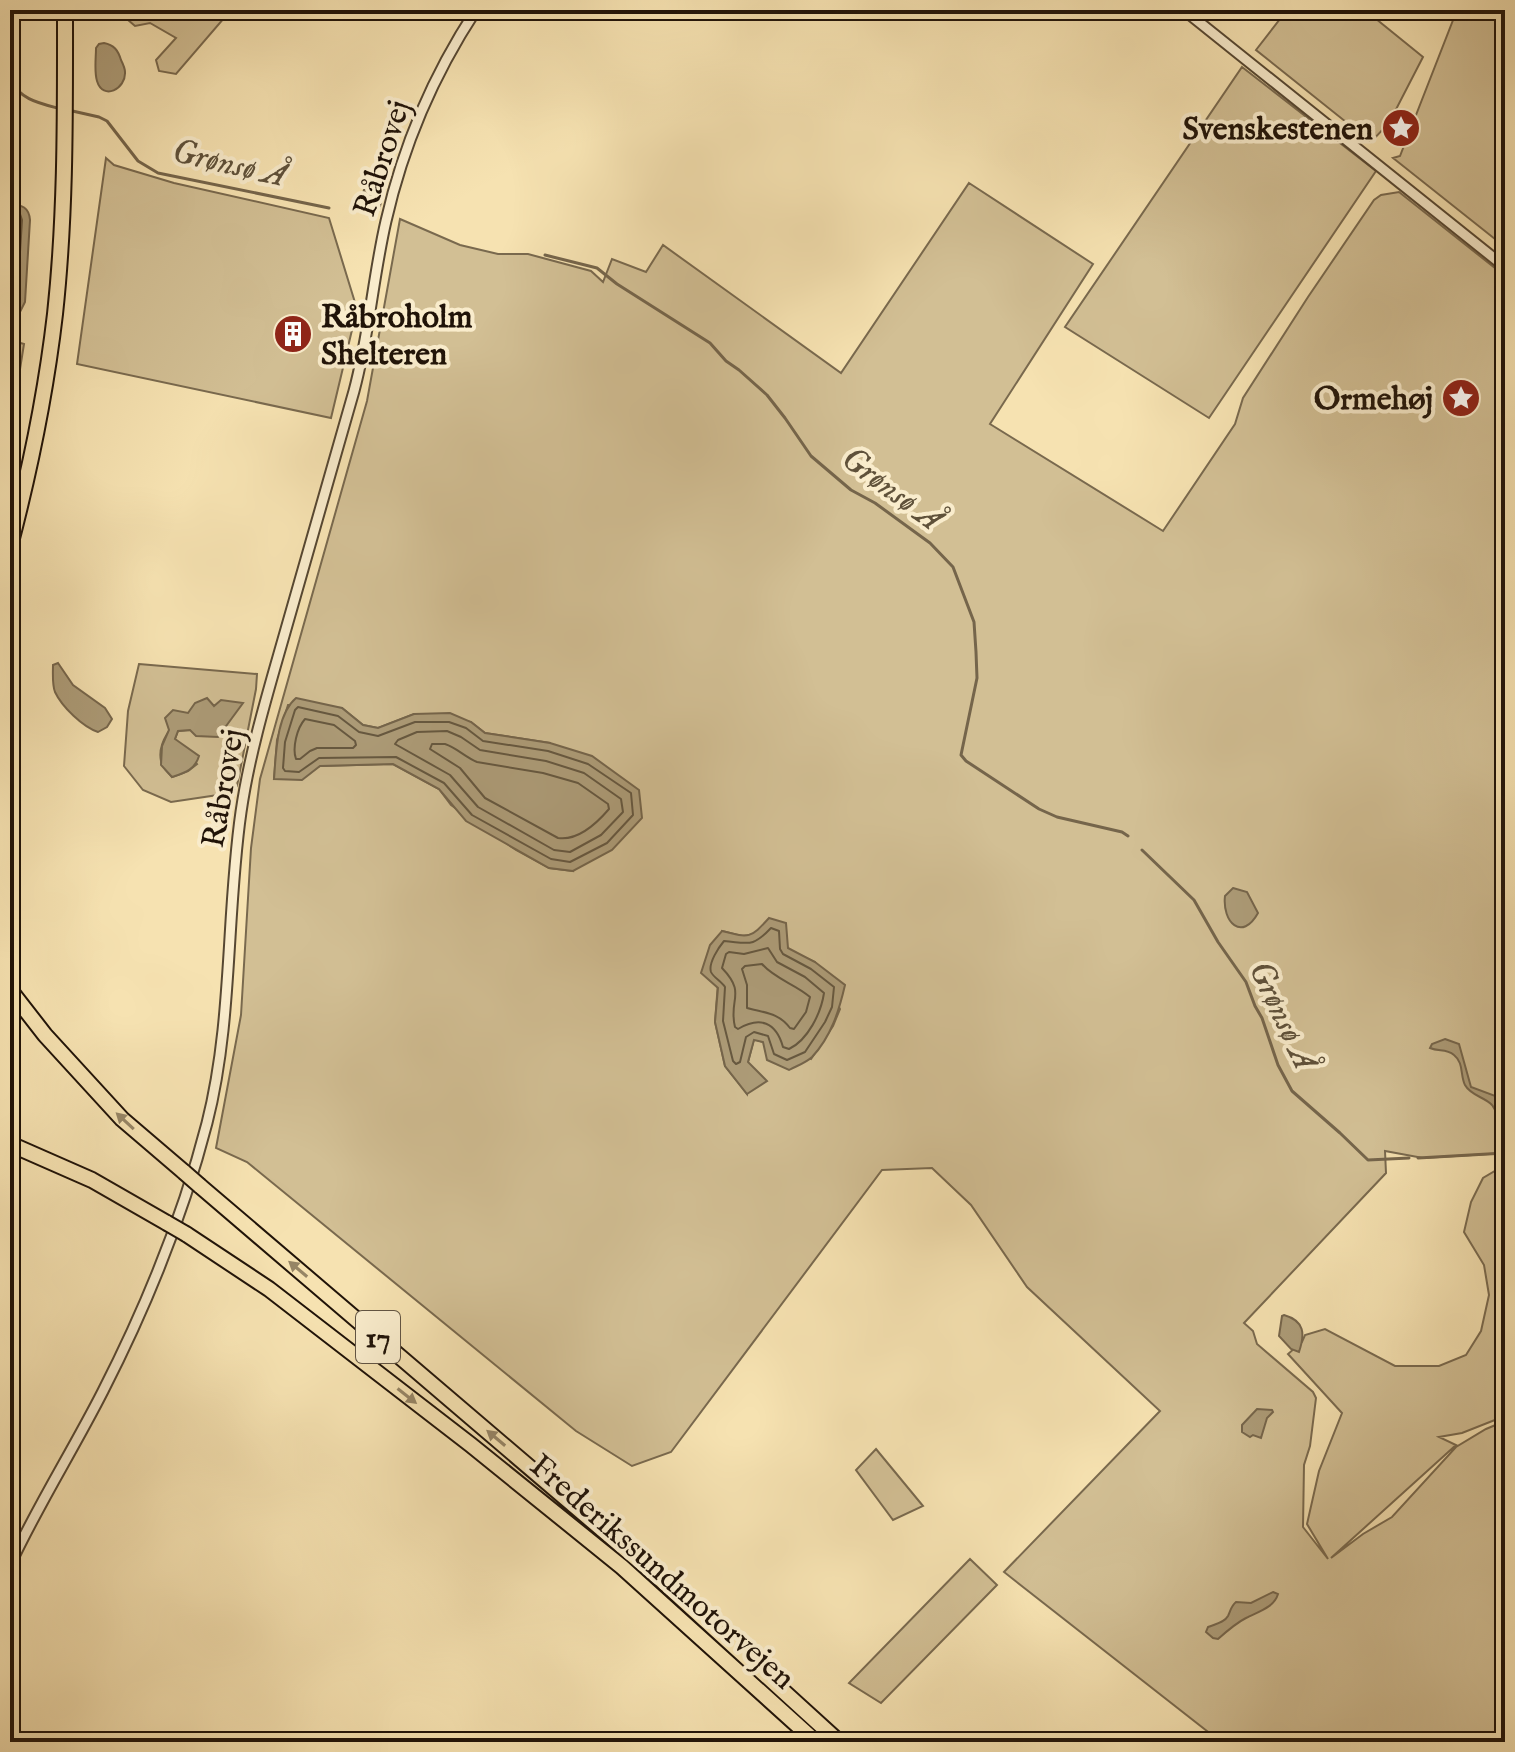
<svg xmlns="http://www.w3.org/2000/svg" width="1515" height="1752" viewBox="0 0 1515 1752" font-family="'IM FELL English',serif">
	<rect width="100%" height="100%" fill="#f6e2b1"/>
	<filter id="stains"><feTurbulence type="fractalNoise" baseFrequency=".0025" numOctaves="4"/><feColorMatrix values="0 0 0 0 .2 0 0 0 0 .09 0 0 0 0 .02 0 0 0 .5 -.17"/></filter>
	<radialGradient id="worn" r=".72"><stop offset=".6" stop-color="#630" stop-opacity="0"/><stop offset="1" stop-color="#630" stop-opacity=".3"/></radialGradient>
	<path fill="#d2bf94" stroke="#79694e" stroke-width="2" fill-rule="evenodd" d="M134,10H231L176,74L159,71L156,60L176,38L150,23L135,26L127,19Z
		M1287,10H1365L1423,57L1389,123L1371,142L1256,50Z
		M1457,10H1505V247L1393,158L1400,156Z
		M1242,67L1376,171L1209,418L1065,327Z
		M106,158L114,165L174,183L329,218L357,309L331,418L77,364Z
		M969,183L1093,264L990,424L1163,531L1235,424L1243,398L1308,297L1374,200L1381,195L1399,192L1505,276V1153L1423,1158L1385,1151L1386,1173L1244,1323L1253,1331L1257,1344L1313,1392L1316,1398L1310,1446L1304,1465L1303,1527L1328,1559L1307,1524L1319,1471L1342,1413L1288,1354L1302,1342L1305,1335L1325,1329L1395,1366H1439L1466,1355L1481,1331L1489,1295L1484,1265L1464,1232L1471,1202L1483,1178L1505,1165V1416L1462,1433L1439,1437L1456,1445L1331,1558L1363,1534L1392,1517L1456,1447L1486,1429L1505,1421V1742H1221L1004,1572L1160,1411L1027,1287L971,1205L932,1168L882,1170L671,1452L632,1466L576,1431L247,1162L216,1148L241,1015L251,848L260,779L367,401L400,219L460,245L498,254H528L591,271L603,282L612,259L646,272L663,245L841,373ZM288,705L342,708L363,725L378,728L414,714L471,722L485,733L550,743L573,871L549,868L516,850L451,805L439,789L393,764L320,766L274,779L277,740ZM722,931L742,936L755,934L815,962L840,1009L833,1026L811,1059L754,1039L748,1062L747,1094L725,1066L715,1022Z
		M10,340L24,344L10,432Z
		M139,664L257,674L256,689L237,786L231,793L171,802L143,790L124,766L128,711ZM214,706L190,730L178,731L175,739L197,764L188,771L172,777C168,772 162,768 161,761C157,743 173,721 189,713C196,709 207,708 214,706Z
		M876,1449L923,1506L893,1520L856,1470Z
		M970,1559L997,1585L881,1703L849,1683Z"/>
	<path fill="#ad9c78" stroke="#75654b" stroke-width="2" d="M104,43C114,45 118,50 121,60C123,64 125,68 125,72C126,89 103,101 97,81C94,71 96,58 96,48L99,44Z
		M387,154L393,155L379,210L359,205L365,187Z
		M10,204C22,205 29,207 30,220L25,302L20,312L10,315Z
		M58,663L73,685L105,708L112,719L107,727L98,732C83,727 62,707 55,692C52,684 53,673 53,665Z
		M207,698L214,706L221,700L243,703L218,737L196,736L190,730L178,731L175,739L199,756C195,770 184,773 172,777L161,765L162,746L169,730L165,718L173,710L188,713L195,703Z
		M296,698L342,708L363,725L378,728L414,714L450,713L471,722L485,733L550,743L592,756L639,790L642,818L612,850L573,871L549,868L466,821L439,789L393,764L320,766L302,780L274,779C276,755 276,715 296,698Z
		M1233,888L1247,892L1258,913C1242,942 1222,922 1225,896Z
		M769,918L786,923L788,948L815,962L845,985C839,1011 831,1037 812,1057C806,1063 796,1066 789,1070L767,1060L763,1042L754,1040L748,1062L767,1081L747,1094L725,1066L715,1022L718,988L701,973L710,945L722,931C749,938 750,939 769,918Z
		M1445,1039L1459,1044L1471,1087L1495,1096L1505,1090V1119L1498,1116C1498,1115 1493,1106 1492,1105C1485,1097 1471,1096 1465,1085C1460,1075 1464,1063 1454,1055C1446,1048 1439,1052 1430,1048L1432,1044Z
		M1284,1315C1305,1321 1305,1334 1299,1352L1291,1349L1279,1336L1282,1316Z
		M1257,1409L1272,1410L1273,1412L1267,1418L1261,1438L1253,1435L1250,1437L1242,1432V1425Z
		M1273,1592L1278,1594C1274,1608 1257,1612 1246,1618C1236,1623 1227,1631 1218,1639L1213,1638L1206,1632L1208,1627C1215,1624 1224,1623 1228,1616C1231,1610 1231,1606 1236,1602L1251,1603Z"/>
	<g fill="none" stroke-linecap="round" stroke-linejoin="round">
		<path stroke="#665840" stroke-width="2" d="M10,212L20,214L22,220L17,300L14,305L10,307
			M298,707L338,716L359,732L378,736L415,722H449L466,728L483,741L548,751L588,764L631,793L633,815L607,843L570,862L551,859L472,815L444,783L396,757L319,758L299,772L285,771L283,768L285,742L295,710Z
			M305,719L334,725L355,741L356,745L353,748H317L310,751L300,759H296C292,748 297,728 305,719Z
			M447,731L461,737L480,750L546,761L584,773L621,799L623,812L601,835L570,852L554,850L478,807L450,775L395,744L398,740L417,732Z
			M445,744C457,748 465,757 477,762L543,773L578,783L608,804L609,809C597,823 578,841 558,838L485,798L460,768L430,749L432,744Z
			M771,928L779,931L780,949L783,954L811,969L834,987L832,1007L825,1022L805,1052L787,1060L774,1054L768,1036L754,1032L746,1037L740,1062L736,1064L733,1061L723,1021L725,987C722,982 713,977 711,972C708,963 719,947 724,941C749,943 752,948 771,928Z
			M768,948L777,962L805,977L824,993C821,1013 808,1040 789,1049L783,1047C776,1022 760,1016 738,1029L735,1027C728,999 747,994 722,968L726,954L729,952L744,954Z
			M762,964C775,979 795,984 810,997L806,1012L794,1029L790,1028C778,1012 764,1013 747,1008V985L742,969L745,966Z"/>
		<path stroke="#75654b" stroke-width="3" d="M10,80C21,100 39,103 61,109
			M68,110L99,117L107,121L138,161L158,173L329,208
			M545,255L597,268L617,284L710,343L726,361L739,370L767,395L785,418L811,456L851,490L875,503L930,543L953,567L974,622L976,652L977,678L961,755L966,761L1039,809L1057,817L1122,832L1128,836
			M1142,850L1194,900L1218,942L1246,982L1255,1006L1262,1018L1278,1065L1292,1091L1340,1133L1368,1160L1409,1158
			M1418,1158L1505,1153"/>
		<defs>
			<path id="minor" d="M1184,10L1505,267
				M10,1565C38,1505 73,1450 103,1391C147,1305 183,1216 207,1123C233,1021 226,916 241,812C250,750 269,689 286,629C309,549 332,470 354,391C369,336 373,277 386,221C403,146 434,74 476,10"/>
			<path id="highway" d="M10,546C30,470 46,392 55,314C66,213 65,111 65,10
				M10,990L45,1035L122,1119L184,1172
				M10,1144L92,1180L167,1223
				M200,1186L659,1578L839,1742
				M186,1234L269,1289L471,1445L622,1567L816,1742"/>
		</defs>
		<use href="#minor" stroke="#564732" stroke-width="13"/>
		<use href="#highway" stroke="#201308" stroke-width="18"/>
		<use href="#minor" stroke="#f9eccc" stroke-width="9"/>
		<use href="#highway" stroke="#f6e2b1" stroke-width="14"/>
		<defs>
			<path id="highway-bridge" d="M184,1172L200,1186
				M167,1223L186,1234"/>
		</defs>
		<use href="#highway-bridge" stroke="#201308" stroke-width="18" stroke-linecap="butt"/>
		<use href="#highway-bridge" stroke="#f6e2b1" stroke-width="14"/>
	</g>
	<defs><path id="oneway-solid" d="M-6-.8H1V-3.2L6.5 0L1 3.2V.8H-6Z" transform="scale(2)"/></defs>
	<g fill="#968565">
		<use href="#oneway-solid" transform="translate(125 1121) rotate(-137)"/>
		<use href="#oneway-solid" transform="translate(298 1269) rotate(-140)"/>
		<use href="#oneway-solid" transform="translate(407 1396) rotate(38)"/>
		<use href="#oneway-solid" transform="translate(496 1438) rotate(-140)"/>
	</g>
	<defs>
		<symbol id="sight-disc" viewBox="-11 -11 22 22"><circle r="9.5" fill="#8f2418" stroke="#f9eccc"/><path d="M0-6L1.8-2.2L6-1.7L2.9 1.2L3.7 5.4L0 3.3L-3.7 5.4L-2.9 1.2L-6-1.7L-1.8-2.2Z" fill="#fff"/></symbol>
		<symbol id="building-disc" viewBox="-11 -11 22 22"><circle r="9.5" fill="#8f2418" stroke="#f9eccc"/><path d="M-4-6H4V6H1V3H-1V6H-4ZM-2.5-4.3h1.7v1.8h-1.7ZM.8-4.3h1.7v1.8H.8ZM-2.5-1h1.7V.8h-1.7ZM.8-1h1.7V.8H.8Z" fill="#fff"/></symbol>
	</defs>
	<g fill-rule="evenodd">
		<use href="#sight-disc" x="1379" y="106" width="44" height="44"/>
		<use href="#building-disc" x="271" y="312" width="44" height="44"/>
		<use href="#sight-disc" x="1439" y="376" width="44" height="44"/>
	</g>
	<g text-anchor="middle" stroke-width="8" stroke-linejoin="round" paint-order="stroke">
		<rect fill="#f9eccc" stroke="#615443" stroke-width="2" x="356" y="1311" width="44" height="52" rx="6"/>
		<g font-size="30" font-weight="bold" fill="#201308">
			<text x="378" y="1347">17</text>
		</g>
		<g font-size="32" font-weight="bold" fill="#201308" stroke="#f9eccc" text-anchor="end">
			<text x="1373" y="139">Svenskestenen</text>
			<text x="321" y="327" text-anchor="start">Råbroholm<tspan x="321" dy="37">Shelteren</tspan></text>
			<text x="1433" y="409">Ormehøj</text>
		</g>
		<g font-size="32" fill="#201308" stroke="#f9eccc">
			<text transform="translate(381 158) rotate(-72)" y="11">Råbrovej</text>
			<text transform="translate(222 788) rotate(-80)" y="11">Råbrovej</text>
			<text transform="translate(663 1571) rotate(41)" y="11">Frederikssundmotorvejen</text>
		</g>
		<g font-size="34" font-style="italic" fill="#5f513a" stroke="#f9eccc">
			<text transform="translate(230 162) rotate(13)" y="12">Grønsø Å</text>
			<text transform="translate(893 488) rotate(37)" y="12">Grønsø Å</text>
			<text transform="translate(1284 1015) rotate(65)" y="12">Grønsø Å</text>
		</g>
	</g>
	<rect width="1515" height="1752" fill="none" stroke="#f6e2b1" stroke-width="40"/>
	<rect x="12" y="12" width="1491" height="1728" fill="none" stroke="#201308" stroke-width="4"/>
	<rect x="20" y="20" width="1475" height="1712" fill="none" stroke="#201308" stroke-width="2"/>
	<rect width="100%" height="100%" filter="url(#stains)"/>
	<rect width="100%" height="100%" fill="url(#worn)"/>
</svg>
